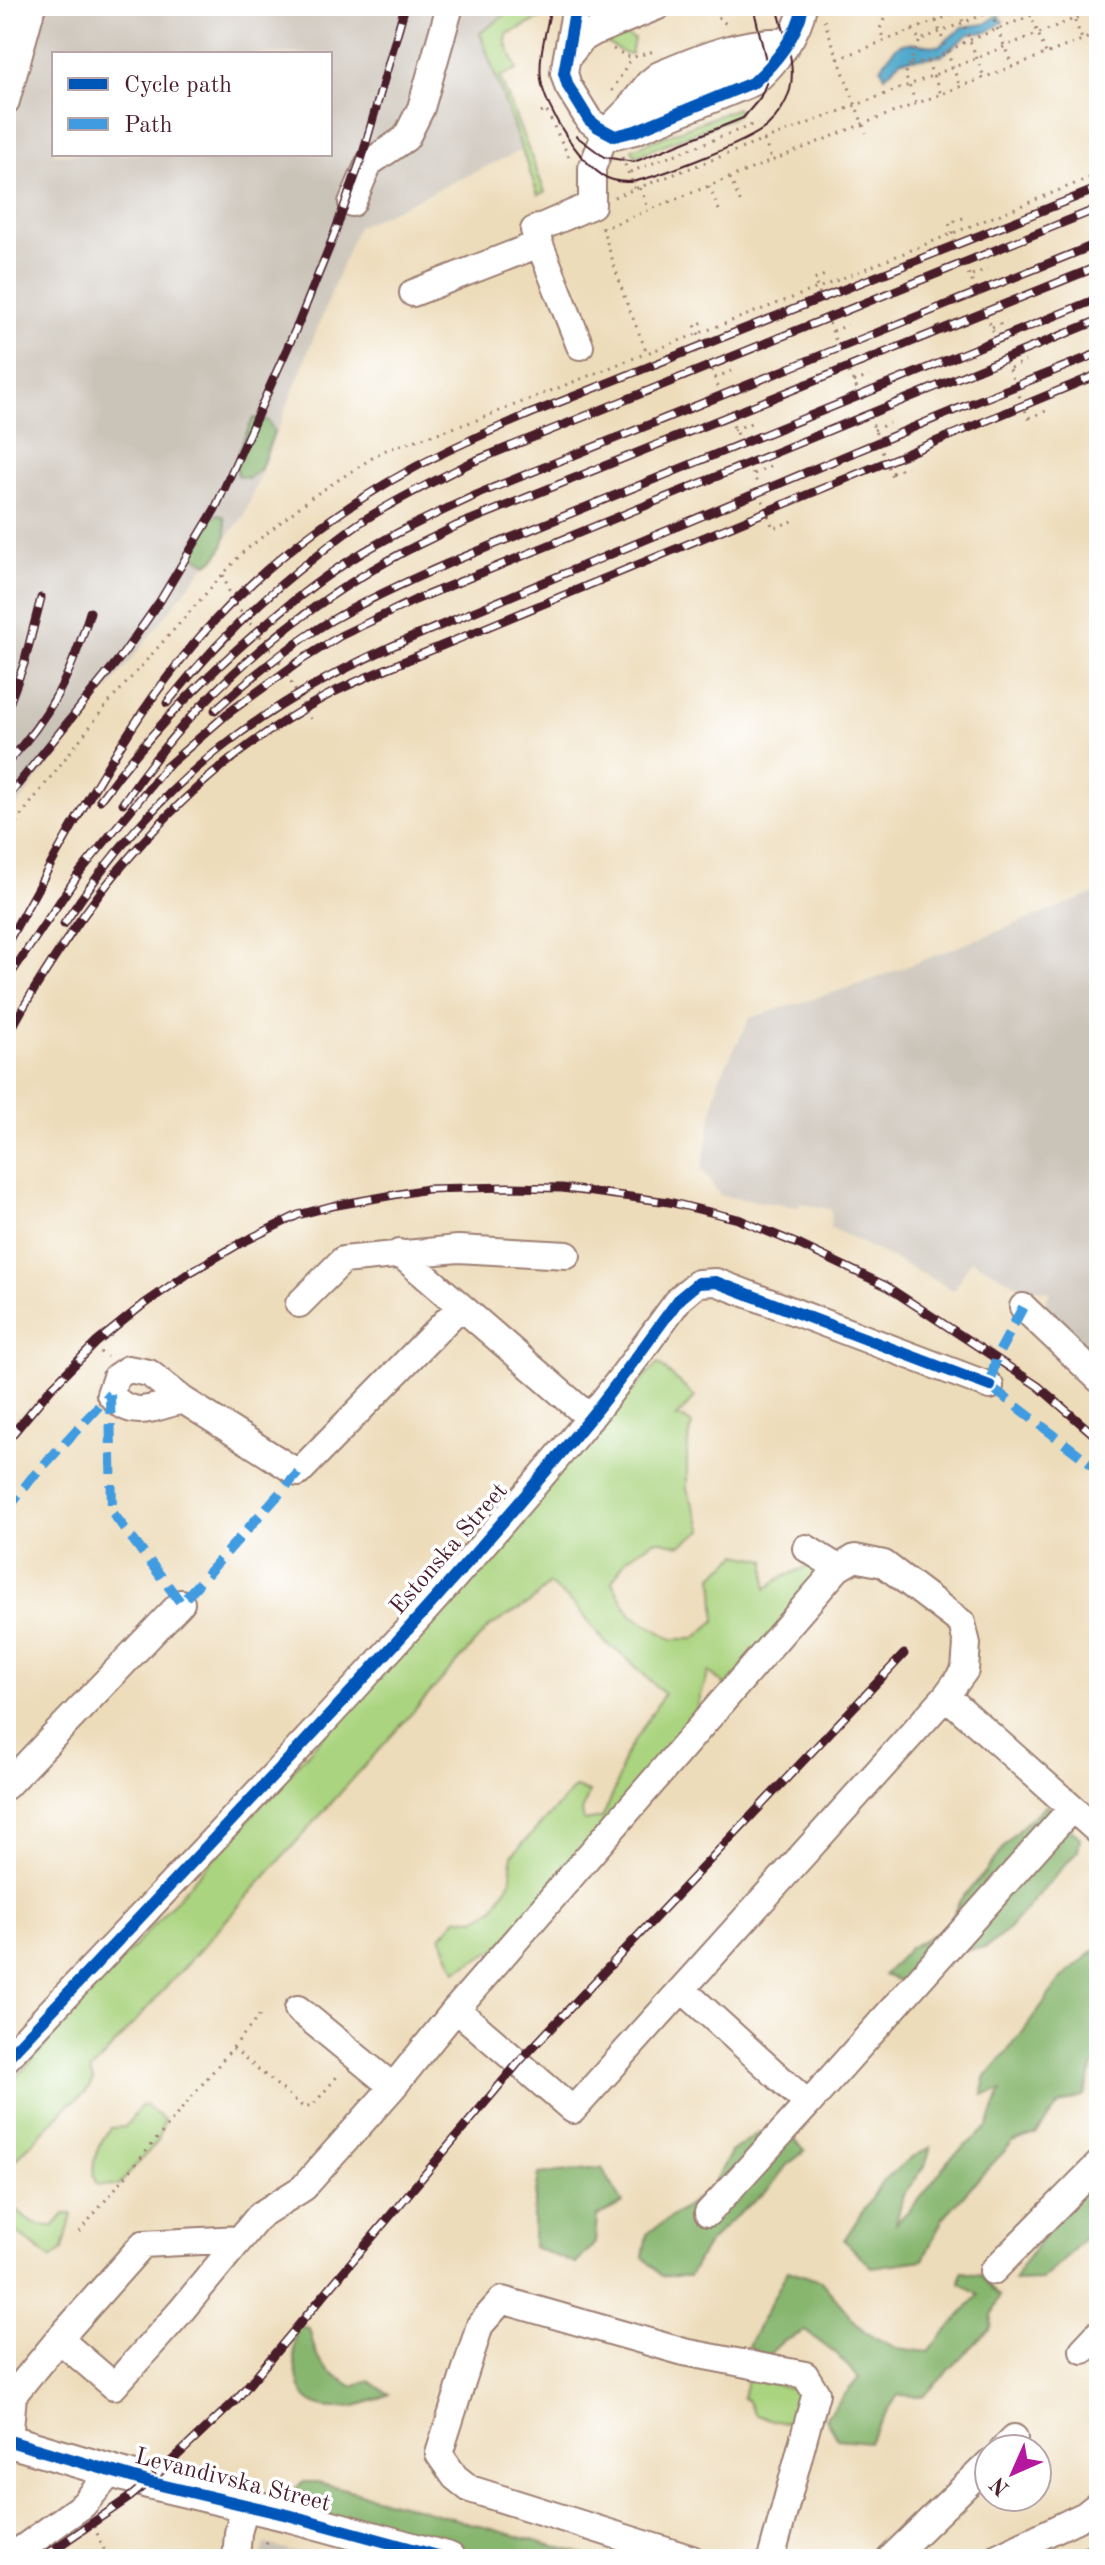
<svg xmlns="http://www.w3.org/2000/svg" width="1105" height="2565" viewBox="0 0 1105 2565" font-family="'Old Standard TT',serif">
	<rect width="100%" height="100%" fill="#fff"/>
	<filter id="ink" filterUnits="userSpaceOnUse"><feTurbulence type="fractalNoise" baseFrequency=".0125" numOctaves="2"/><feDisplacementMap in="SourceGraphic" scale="16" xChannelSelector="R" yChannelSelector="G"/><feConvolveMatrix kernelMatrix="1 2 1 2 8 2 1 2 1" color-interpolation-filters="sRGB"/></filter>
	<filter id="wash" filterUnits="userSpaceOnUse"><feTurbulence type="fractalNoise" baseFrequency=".006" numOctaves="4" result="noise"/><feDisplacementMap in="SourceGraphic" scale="32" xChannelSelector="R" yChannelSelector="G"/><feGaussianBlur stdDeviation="1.8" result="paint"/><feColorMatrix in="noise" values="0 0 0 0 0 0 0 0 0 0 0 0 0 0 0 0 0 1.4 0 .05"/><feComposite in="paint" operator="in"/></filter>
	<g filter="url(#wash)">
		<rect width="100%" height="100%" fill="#eddcba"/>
		<path fill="#cac3b8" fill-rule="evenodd" d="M6,6H513L512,10L480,33L522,150L357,227L244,516L6,819ZM54,54H330V154H54Z
			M1099,892V1366L1041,1311L1050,1292L1018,1285L971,1260L954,1290L830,1227L831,1210L801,1203L798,1207L721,1196L702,1170L719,1079L750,1018L861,984Z
			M264,2544L319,2559H261Z"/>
		<path fill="#aad47f" stroke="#7a7a55" stroke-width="2" d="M513,6H545L544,17L507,34L506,42L517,70L500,77L545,192L538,195L480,33L512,10Z
			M622,34L634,39L631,54H625L606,42Z
			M737,108L739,113L729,119L635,156L632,149Z
			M658,1363L695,1397L676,1418H684L692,1424L687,1450V1489L703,1530L680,1545L656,1540L626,1559L612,1582L630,1614L672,1639H694L716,1620L713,1576L738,1554L766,1560V1589L779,1579L812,1564L823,1580L726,1686L709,1672L688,1732L502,1945L456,1971L441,1937L457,1918L475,1919L493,1909L511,1880L512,1855L575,1788L589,1792L582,1812L584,1821L602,1818L615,1790L624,1757L664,1694L631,1662L605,1642L576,1606L549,1584L531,1602L489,1627L90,2072L93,2080L85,2094L71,2103L6,2169V2089L551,1482L560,1464L612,1413Z
			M146,2105L164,2120L158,2141L118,2186L96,2184C88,2165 99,2142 111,2128L125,2127L141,2106Z
			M6,2199C23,2215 27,2227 54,2226L64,2214H72L63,2250L51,2259L6,2224Z
			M749,2376L792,2389L796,2395L789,2420L784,2423L755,2415L747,2400L742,2398Z"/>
		<path fill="#87b66e" stroke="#686a4c" stroke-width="2" d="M261,417L268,421L274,431L260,470L248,478L238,476C232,459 246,435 253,419Z
			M217,514L224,517C230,534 223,556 207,564L195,556C193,541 204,522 217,514Z
			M1047,1804L1080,1838L1078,1850L1010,1928L986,1948L958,1950L900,1981L884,1975L909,1948L948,1926L960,1900L982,1876L1014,1834Z
			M1099,1947V2058L1093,2067L1084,2095L1059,2105L1036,2134L1013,2142L977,2180L943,2218L923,2260L872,2267L844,2240L882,2182L905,2162L931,2147L925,2166L903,2195L896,2223L918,2201L951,2158L988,2127L1001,2091L983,2095L985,2078L1020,2036L1060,1980Z
			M787,2131L805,2151L787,2165L769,2189L728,2223L705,2248L689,2276H662L643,2257L647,2234L711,2189L731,2152L759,2132Z
			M602,2168L623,2203L597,2216L595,2243L576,2264L533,2247V2214L539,2174Z
			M1099,2175V2222L1063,2261L1041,2280L1013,2281C1035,2241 1066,2207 1099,2175Z
			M788,2270L821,2281L864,2332L896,2348L928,2352L979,2295L960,2283L962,2272L980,2275L999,2296L992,2316L991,2327L924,2396L898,2395L868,2442L837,2439L825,2418L859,2378L836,2354L805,2331L782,2342L765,2358L748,2346Z
			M298,2325L309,2328C318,2365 320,2367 352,2386L369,2381L389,2394C366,2405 319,2420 302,2392C299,2388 298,2379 297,2374C292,2356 293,2342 298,2325Z
			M302,2482H317L353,2491L601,2559H490L310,2513L292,2492Z"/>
		<path fill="#4da7cb" stroke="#4c637b" stroke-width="2" d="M999,15L1003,22L987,32L969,34L941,56L901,60L885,76L881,68C901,34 904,44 939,46L963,27L985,24Z"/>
	</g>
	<g filter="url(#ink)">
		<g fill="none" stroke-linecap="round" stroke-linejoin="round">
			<defs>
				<path id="minor" d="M576,6L564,73L568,86L589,120L598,127L615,136L635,131L754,82C775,63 798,35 803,6
					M569,55L582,39L594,32L658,6
					M6,101L32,6
					M643,103L758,56
					M352,203L369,163L406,138L421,108L450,6
					M413,293L539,244
					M580,346L534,230L592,205V168L606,132L628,110L649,83L659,75C700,58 741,40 786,42
					M399,1253L590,1418
					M299,1304L343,1260L458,1249L567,1255
					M1023,1307L1099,1379
					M183,1400L149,1373L128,1369L116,1377L110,1394C133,1421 153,1407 183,1400L298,1473L460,1307
					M806,1548L838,1568
					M855,1558L884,1564L962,1623L967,1644L965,1670L946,1696L573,2110L456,2009L838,1568Z
					M946,1696L1099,1832
					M6,1786L181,1603
					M682,1989L808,2104L1072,1808
					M298,2009L393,2087L456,2009
					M6,2059C203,1849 407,1642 589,1419C621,1380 650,1338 680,1298L698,1283L716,1282L990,1386
					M708,2213L808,2104
					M240,2239L143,2244L59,2339L114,2386L181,2311L260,2215L303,2188L393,2087
					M993,2271L1099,2164
					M1083,2350L1099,2333
					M6,2388L13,2395L9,2440
					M13,2395L59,2339
					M1003,2449L1014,2438
					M8,2559L83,2505L113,2470
					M236,2559L238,2533L245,2505
					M692,2559L470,2489L455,2477L439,2454L480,2325L502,2300L684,2352L805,2375L816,2393L771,2559
					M890,2559L989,2463
					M993,2559L1085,2515L1099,2504"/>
				<path id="major" d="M6,2440L148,2482L288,2515L449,2559"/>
			</defs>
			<use href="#minor" stroke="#9c7e72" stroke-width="30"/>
			<use href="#major" stroke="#9c7e72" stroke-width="36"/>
			<path stroke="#9c7e72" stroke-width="3" stroke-dasharray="2 6" stroke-linecap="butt" d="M706,6L727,25
				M765,6L767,14
				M988,6L1012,65
				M1027,6L1046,53
				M1069,6L1082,39
				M1094,6L1099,20
				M959,12L984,77
				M884,19L880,29L884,41
				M824,20L866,133
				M936,21L960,87
				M912,30L920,40L1005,6
				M613,49L631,58L654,51
				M838,59L974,6
				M927,61C945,56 956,45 972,39C999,29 1027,17 1054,6
				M911,63L927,61L941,94
				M612,91L631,58
				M916,103L905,75L920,40
				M541,113L546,110L570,159
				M764,140L772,161
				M622,157L635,190
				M630,172L757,123
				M730,178L742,206
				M709,186L721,215
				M640,188L649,210
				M614,197L909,85L1099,9
				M602,227L624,296L647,353L818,288L1099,174
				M602,229L863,124L1095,35L1099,37
				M955,241L949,223L966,217
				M965,266L976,290
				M972,275L987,269
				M820,294L814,280L829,273
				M986,315L996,337
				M829,323L838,346
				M992,327L1007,321
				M833,331L848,325
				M702,342L695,325L707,321
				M1006,362L1014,382
				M1010,368L1025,361
				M712,370L720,393
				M849,372L859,393
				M715,378L731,371
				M854,382L869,376
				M1016,388L1031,424
				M870,417L878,439
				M730,418L740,442
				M1029,418L1046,411
				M734,430L753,422
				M874,430L889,423
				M879,444L893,479
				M749,465L759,487
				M892,473L907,467
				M754,474L772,465
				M760,493L773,528L793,521
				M223,575L233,602L277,657L313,723
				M6,835L105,707L242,553L312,497L383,451L474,421L647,353
				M100,1352L107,1357
				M233,2048L303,2107L313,2105L340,2073
				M79,2232L260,2015
				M94,2526L108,2559
				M472,2552L498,2559
				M263,2559L267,2541"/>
			<use href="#minor" stroke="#fff" stroke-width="26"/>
			<use href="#major" stroke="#fff" stroke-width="32"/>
			<path stroke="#4a1f2b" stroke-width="2" d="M551,6C547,29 538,56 541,79C543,106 585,174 613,180C619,182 626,182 631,182C656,178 749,142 767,126C778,116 786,104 790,90C797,62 783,32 777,6
				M576,136L604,157L634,162L743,118L760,98L766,84L768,69L753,6"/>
			<defs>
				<path id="rail" d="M6,631L11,615
					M167,703C212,647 258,601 315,557C331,544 347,531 364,520C399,498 436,480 472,462L1099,208
					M215,710C251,677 290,645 332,620C370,598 410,580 449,563L1099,298
					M6,712L24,664L41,598
					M6,764C51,716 71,675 90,612
					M6,799L123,654L160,601L215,509L299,322L331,243L362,157L405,6
					M100,800C146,737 199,682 258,631C292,601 326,574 365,551C404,528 444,510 485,491L1099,243
					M123,803C192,701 284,619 391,559C412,547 435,537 456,526L1099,266
					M64,924C157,783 258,703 413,637L955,410L1099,353
					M6,945C68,835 129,713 215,620C280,550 363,491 449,450C476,437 504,425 532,413L1099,188
					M6,981L80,872L165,768L227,714L300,661L340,636L415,600L1099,320
					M6,1040C21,1009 40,980 59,951C129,844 219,753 332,693C350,684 369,676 388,668L1099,374
					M6,1442L51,1388L97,1342L144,1304L189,1273L239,1244L298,1215L332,1206L427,1189L508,1187L562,1188L669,1202L738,1219L800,1245L886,1286L1038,1386L1099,1439
					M40,2559L130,2497L161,2471L235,2401L519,2062L904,1654
					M1073,2559L1099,2541"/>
			</defs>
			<use href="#rail" stroke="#4a1f2b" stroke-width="9"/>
			<use href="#rail" stroke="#fff" stroke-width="6" stroke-dasharray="18" stroke-linecap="butt"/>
			<path stroke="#409be1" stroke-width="10" stroke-dasharray="20 10" stroke-linecap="butt" d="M1023,1307L996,1358L990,1386L1099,1470
				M110,1394L112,1512L181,1603L298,1473
				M6,1511L31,1479L110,1394"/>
			<defs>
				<path id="cycleway" d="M576,6L564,73L568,86L589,120L598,127L615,136L635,131L754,82C775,63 798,35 803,6
					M6,2059C203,1849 407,1642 589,1419C621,1380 650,1338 680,1298L698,1283L716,1282L990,1386
					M6,2440L148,2482L288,2515L449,2559"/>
			</defs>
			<use href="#cycleway" stroke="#fff" stroke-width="17"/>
			<use href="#cycleway" stroke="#0057b8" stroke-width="12"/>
		</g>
	</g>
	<g text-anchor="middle" stroke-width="7" stroke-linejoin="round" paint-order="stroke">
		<g font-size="24" fill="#4a1f2b" stroke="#fff">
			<text transform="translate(448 1548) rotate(-49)" y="8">Estonska Street</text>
			<text transform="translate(233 2479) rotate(14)" y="8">Levandivska Street</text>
		</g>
	</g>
	<rect width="1105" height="2565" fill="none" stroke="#fff" stroke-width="32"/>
	<rect x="52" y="52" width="280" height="104" fill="#ffffff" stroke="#b7a5aa" stroke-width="2"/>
	<rect x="68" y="78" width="40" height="12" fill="#0057b8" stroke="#b7a5aa" stroke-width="2"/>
	<text x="124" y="92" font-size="24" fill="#4a1f2b">Cycle path</text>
	<rect x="68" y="118" width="40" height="12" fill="#409be1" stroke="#b7a5aa" stroke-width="2"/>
	<text x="124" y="132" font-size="24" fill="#4a1f2b">Path</text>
	<g transform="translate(1013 2473) rotate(225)"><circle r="38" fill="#ffffff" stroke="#b7a5aa" stroke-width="2"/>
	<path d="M0-6L14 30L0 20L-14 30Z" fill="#b5179e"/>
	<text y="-12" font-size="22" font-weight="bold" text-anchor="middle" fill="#4a1f2b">N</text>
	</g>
</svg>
